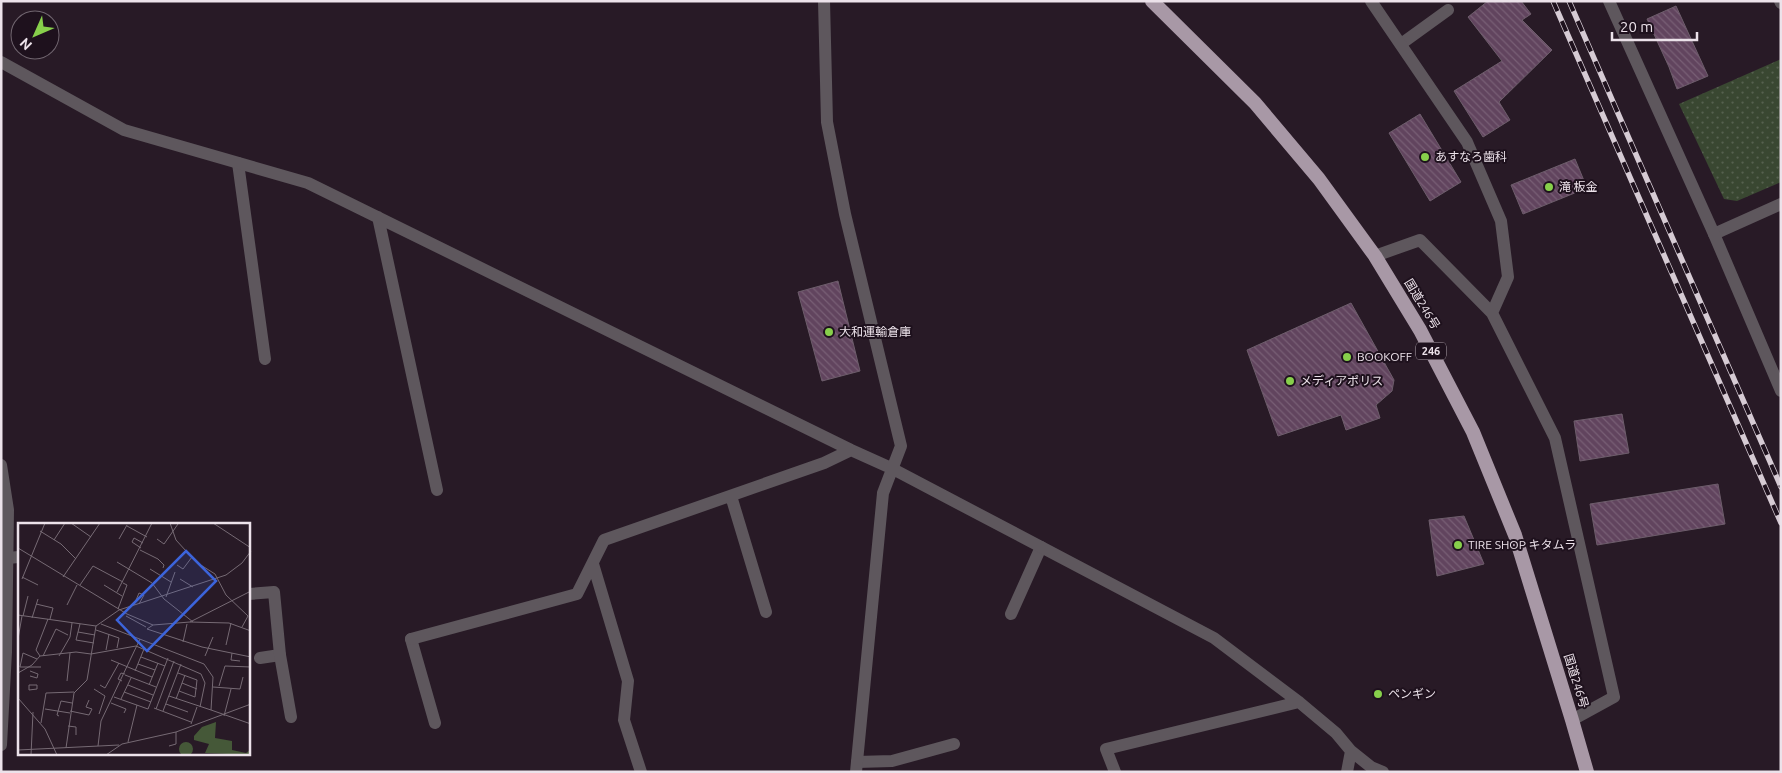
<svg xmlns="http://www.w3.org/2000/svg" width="1782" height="773" viewBox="0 0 1782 773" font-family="Ubuntu,'Noto Sans JP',sans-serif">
	<defs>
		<pattern id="grass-dots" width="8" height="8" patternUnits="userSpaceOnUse" patternTransform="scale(1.25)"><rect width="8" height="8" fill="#394731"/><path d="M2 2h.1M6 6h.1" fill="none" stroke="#56614f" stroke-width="1.8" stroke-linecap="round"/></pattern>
		<pattern id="building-back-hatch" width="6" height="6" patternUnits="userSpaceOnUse" patternTransform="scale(1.25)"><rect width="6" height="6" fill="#61445e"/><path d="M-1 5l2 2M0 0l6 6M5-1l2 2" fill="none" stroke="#785f75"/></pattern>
	</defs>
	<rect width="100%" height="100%" fill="#281a26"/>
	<path fill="url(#grass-dots)" d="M1781,59V182L1737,201L1724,199L1679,104Z"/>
	<path fill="url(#building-back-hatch)" stroke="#6d5d6b" d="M1488,1H1521L1531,14L1522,20L1552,50L1499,102L1510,120L1483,137L1454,91L1502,61L1468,17Z
		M1676,6L1708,76L1677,89L1669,67L1647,19Z
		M1420,114L1461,182L1430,201L1389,133Z
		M1575,159L1587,188L1523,214L1511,185Z
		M838,281L860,371L822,381L798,292Z
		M1351,303L1394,380L1392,391L1376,405L1380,418L1346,430L1341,415L1278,436L1247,350Z
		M1622,414L1629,453L1580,461L1574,421Z
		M1718,484L1725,524L1597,545L1590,504Z
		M1464,516L1484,564L1437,576L1429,520Z"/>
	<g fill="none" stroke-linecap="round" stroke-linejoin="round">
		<path stroke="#5e575d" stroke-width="12" d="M1401,44L1448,10
			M238,163L265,359
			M7,558L19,557
			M1011,614L1041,547
			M411,639L435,723
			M260,658L280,655
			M857,762L892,761L954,744"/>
		<path stroke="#5e575d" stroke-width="12" d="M824,1L827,122L845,214L901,446L883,493L856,772
			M1371,1L1467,142L1501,221L1508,277L1492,313L1420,240L1375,256
			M1780,1L1781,3
			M1,62L124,130L308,183L851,450L891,468L1214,638L1299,702L1336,733L1351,751L1371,767L1383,772
			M378,217L437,490
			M1714,234L1781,204
			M1492,313L1555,438L1614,697L1572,720
			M1,465L8,510L6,652L1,745
			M731,496L766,612
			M593,564L628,681L624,720L641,772
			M249,594L274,592L280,655L291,717
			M411,639L577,594L604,540L824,463L851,450
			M1115,772L1106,749L1299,702
			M1347,772L1351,751"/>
		<path stroke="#5e575d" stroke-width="12" d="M1609,1L1714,234L1781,391"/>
		<path stroke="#a898a6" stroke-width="14" d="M1152,1L1255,103L1319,179L1375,256L1420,330L1473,432L1515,535L1572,720L1587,772"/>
		<defs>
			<path id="rail" d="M1553,1L1781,523
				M1569,1L1781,487"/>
		</defs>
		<use href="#rail" stroke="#d6cbd4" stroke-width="5.5"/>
		<use href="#rail" stroke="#1e111d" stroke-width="4" stroke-dasharray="11" stroke-linecap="butt"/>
	</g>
	<g fill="#87cf4b" stroke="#1e111d" stroke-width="2">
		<circle cx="1425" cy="157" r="5"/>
		<circle cx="1549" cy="187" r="5"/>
		<circle cx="829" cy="332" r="5"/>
		<circle cx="1347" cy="357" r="5"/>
		<circle cx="1290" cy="381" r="5"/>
		<circle cx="1458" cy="545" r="5"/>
		<circle cx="1378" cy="694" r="5"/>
	</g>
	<g text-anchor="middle" stroke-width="4" stroke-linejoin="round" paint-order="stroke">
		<rect fill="#1e111d" stroke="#aea3ac" stroke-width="1" x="1416" y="342.5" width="30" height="17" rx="4"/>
		<g font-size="11" font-weight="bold" fill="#ece2ea">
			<text x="1431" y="355">246</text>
		</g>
		<g font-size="12" fill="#ece2ea" stroke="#1e111d" text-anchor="start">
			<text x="1435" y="161">あすなろ歯科</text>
			<text x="1559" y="191">滝 板金</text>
			<text x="839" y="336">大和運輸倉庫</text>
			<text x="1357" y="361">BOOKOFF</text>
			<text x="1300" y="385">メディアポリス</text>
			<text x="1468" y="549">TIRE SHOP キタムラ</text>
			<text x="1388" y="698">ペンギン</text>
		</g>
		<g font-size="12" fill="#ece2ea" stroke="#1e111d">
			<text transform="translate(1422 304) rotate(59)" y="4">国道246号</text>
			<text transform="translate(1576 681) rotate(73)" y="4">国道246号</text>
		</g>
	</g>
	<g transform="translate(18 523)">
		<rect width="232" height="232" fill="#281a26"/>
		<path d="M198,199L197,215L214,218V227L228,230L232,227V232L187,230L191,221L176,217V213L184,204ZM161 226a7 7 0 1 1 14 0a7 7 0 1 1-14 0Z" fill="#455838"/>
		<path fill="none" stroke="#766a74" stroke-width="1" d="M53,0L73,14M152,0L158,17L178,39L197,51L208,72L230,93L224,104M195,0L233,25M109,3L129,14M22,8L43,21L58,36M101,16L109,2M139,16L146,21L160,1M36,17L47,0M0,25L109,91L135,102L172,99L233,68M123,25L114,19L116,15L125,20M122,27L140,36L146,42L145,45M99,39L134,60L146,76L175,99M159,42L165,46L174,34M132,46L153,59M4,54L20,62M45,54L82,0M4,56L27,0M162,56L175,64M62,62L75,43L105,59M86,62L104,73M99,69L134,0M148,74L157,49M18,81L35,85L32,96M49,82L59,62M116,82L121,70L126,72L121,81M100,86L109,62L105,60M0,92L78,103L101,87L208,52L224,40L233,28M5,93L10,73M108,93L128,104M14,95L20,76M172,99L211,100L233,108M62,101L58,117L76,120M83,101L186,141L195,154L193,187L233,201M135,102L129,106L184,124L233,134M78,107L101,115L99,125M60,109L77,112M0,116L4,93M165,119L169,101M208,122L213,100M88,127L91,111M214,130L213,137L222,138M22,133L18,127L30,96M25,133L38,106L50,112M41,133L52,114L54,100M187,133L195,114M123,134L147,143M19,136L5,130L2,144H23M93,137L134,154M120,141L137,147M117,148L126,126M0,150L14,142L22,133L58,129L73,131L118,123L183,151L187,160L182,184M160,150L179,157L177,174M107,152L138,164M12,153L19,155L20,151L12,148M49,158L52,130M104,158L100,156L103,150L107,151M164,160L179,166M11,162H19V166L11,167ZM82,162L87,165L101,140M110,162L135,172M131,162L140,140M201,163L207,143L233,144M195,164L222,166L225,154M76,166L87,173L81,191M161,168L177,174M106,169L133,179M151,173L193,187M96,174L130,186L150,135M0,175L27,206L39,232M103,176L113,155M158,176L167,152M93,180L108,186L106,190M148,181L170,189M136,185L173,199M27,186L52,190M138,186L156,138M52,188L71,192L74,186L68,184L71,177M145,188L163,141M41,193L39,192L43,178L54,180M206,193L213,166M23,200L28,170L56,169M173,201L179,184M50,203L58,204V212M110,219L119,182M80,223L83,198L122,116M151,223L158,221V209M48,225L56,170L69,157L78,103M0,227L101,222M13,232L15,189M88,232L104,221L158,209L233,181"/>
		<path fill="#3c64db" fill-opacity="0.15" stroke="#3c64db" stroke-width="2.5" d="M168,28L198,58L129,128L99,97Z"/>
		<rect width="232" height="232" fill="none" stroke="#ece2ea" stroke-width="2.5"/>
	</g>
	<rect width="1782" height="773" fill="none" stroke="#ece2ea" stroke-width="5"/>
	<g transform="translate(35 35) rotate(225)"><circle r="24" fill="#1e111d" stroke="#70656f"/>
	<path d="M0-4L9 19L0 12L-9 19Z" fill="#87cf4b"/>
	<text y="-8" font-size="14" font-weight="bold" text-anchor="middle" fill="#ece2ea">N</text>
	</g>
	<path d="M1612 32v8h85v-8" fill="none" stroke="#ece2ea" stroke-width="2.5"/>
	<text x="1620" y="32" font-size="15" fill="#ece2ea" stroke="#1e111d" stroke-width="4" paint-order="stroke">20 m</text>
</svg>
